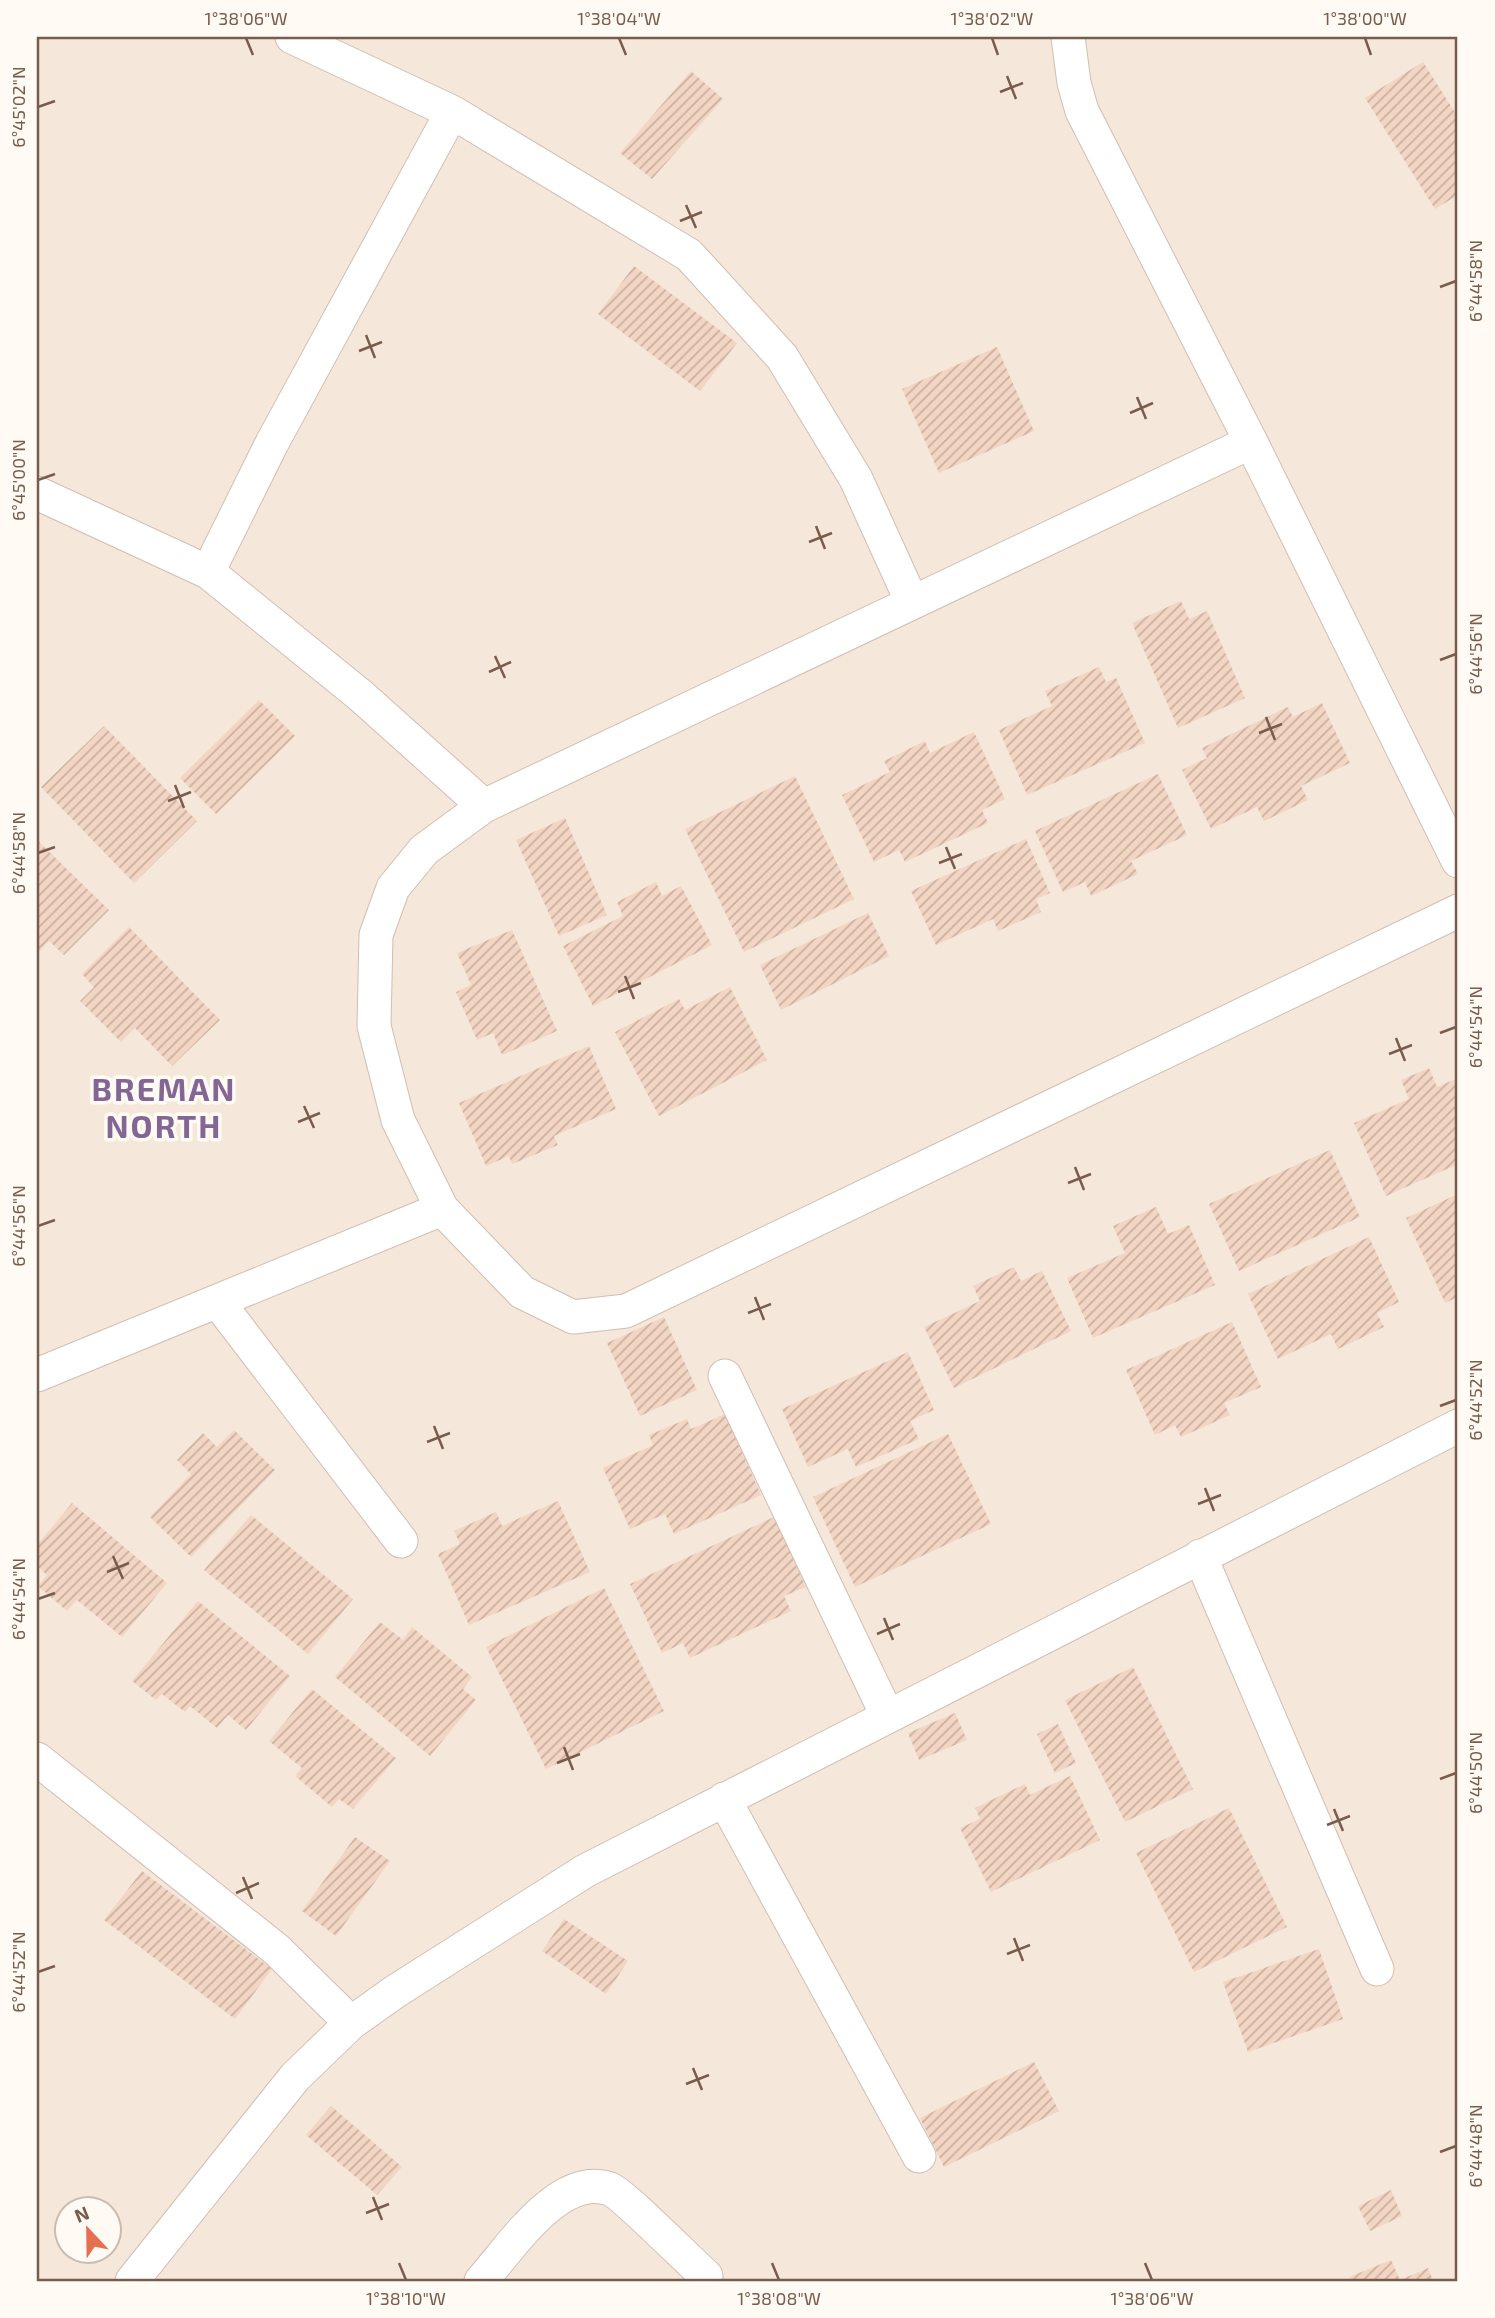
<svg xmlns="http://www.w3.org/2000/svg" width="1495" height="2318" viewBox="0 0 1495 2318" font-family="'Exo 2',sans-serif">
	<defs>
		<pattern id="building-hatch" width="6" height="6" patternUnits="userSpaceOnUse" patternTransform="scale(1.75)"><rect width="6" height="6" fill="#f3d5c3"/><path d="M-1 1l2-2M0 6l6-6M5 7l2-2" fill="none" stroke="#cab0a1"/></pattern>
	</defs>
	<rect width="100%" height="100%" fill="#fdf6ec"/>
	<path fill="#f5e8da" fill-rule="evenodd" d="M37,37H1458V2281H37ZM66,2210H108V2252H66Z"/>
	<path fill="url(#building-hatch)" d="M1423,62L1458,117V195L1435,209L1365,98Z
		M691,71L723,99L652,179L620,153Z
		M634,266L737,343L700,391L598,314Z
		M997,347L1034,431L939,473L902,389Z
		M1181,601L1189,619L1207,611L1245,698L1178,728L1132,623Z
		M1099,667L1106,682L1116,678L1145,743L1027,795L999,730L1052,706L1045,691Z
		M259,700L295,736L216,814L180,778Z
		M1322,703L1350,763L1301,786L1308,800L1264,821L1257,807L1211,829L1182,770L1207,758L1202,748L1288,707L1293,717Z
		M104,726L197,821L134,883L41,787Z
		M974,732L1005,799L982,810L988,823L905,862L899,850L874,862L842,795L890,772L884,761L925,741L930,753Z
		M1158,774L1187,835L1131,861L1138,874L1091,896L1085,882L1063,892L1035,831Z
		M795,776L854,899L744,952L685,829Z
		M565,818L607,915L559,936L516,840Z
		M1026,839L1050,893L1036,899L1041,912L998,931L993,919L936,945L911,891Z
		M37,840L109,910L64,955L49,941L37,954Z
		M656,882L662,896L681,886L712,945L593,1006L563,946L623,916L617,902Z
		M868,913L889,956L781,1010L760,965Z
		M129,927L220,1020L172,1066L135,1028L121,1042L80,1001L94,987L82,974Z
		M512,930L557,1031L502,1055L493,1033L477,1040L456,992L471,985L457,953Z
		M730,987L767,1060L659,1116L615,1032L679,999L685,1010Z
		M589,1046L616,1109L554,1136L558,1145L512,1164L509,1156L486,1166L459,1103Z
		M1429,1068L1437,1087L1458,1078V1164L1386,1196L1354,1123L1409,1099L1401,1080Z
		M1330,1150L1360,1217L1239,1271L1209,1204Z
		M1458,1194V1297L1445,1303L1406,1218Z
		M1156,1207L1168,1234L1189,1225L1215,1285L1093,1338L1067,1278L1125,1253L1113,1226Z
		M1369,1237L1399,1302L1377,1313L1384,1327L1338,1349L1331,1334L1278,1359L1248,1294Z
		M1014,1267L1021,1281L1042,1271L1071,1331L954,1388L924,1327L980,1301L973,1286Z
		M664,1317L697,1390L640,1416L607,1343Z
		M1232,1322L1261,1387L1224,1403L1230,1415L1181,1437L1175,1425L1155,1435L1126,1370Z
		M908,1352L934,1410L910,1421L919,1439L856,1467L848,1449L808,1467L782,1409Z
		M725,1414L761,1495L674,1534L665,1514L630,1529L603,1468L653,1445L649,1435L687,1419L691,1429Z
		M234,1430L275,1470L191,1557L150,1517L191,1474L177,1460L203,1433L217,1447Z
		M948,1434L991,1524L855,1587L813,1497Z
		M558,1501L590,1572L469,1625L438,1554L460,1544L454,1531L496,1512L502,1526Z
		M72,1503L167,1583L122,1637L77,1600L67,1611L38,1586L47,1575L37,1566V1545Z
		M251,1515L353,1599L308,1654L204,1570Z
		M774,1517L806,1587L784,1596L791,1611L690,1658L683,1643L662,1653L630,1584Z
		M604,1588L664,1711L546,1769L486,1647Z
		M198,1601L290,1676L246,1730L228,1715L217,1728L190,1706L185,1712L162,1694L156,1700L132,1681Z
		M380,1622L403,1640L412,1627L472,1677L463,1689L476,1700L430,1756L335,1677Z
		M1133,1667L1193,1789L1125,1822L1065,1700Z
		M312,1689L396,1758L353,1809L339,1799L332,1807L295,1776L302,1768L269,1741Z
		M955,1713L967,1740L919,1760L908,1733Z
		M1058,1724L1076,1763L1055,1773L1037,1734Z
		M1070,1776L1100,1840L991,1892L960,1828L980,1819L975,1808L1025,1784L1030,1795Z
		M1229,1808L1287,1927L1194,1972L1136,1853Z
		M355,1837L390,1861L336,1936L302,1911Z
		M142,1871L272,1969L235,2019L104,1920Z
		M564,1919L628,1961L606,1994L542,1951Z
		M1319,1949L1343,2019L1248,2052L1223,1982Z
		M1034,2062L1059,2111L944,2167L920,2118Z
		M331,2106L402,2167L377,2195L306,2135Z
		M1391,2190L1402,2216L1370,2231L1358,2206Z
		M1391,2260L1400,2280L1428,2268L1433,2281H1351L1349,2277Z"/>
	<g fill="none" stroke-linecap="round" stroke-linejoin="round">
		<defs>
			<path id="street" d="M292,37L452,112L689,255L782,357L856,479L911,600
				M1068,37L1074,83L1082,111L1251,442L1458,861
				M1251,442L484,806L424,850L393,888L376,935L374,1026L398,1120L442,1209L522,1292L573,1317L626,1311L1458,911
				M37,493L208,572L360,695L484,806
				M208,572L272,443L452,112
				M218,1302L401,1541
				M37,1375L442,1209
				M725,1376L887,1715
				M1200,1556L1377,1969
				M37,1759L277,1950L351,2023
				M724,1799L919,2156
				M132,2281L295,2077L351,2023L396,1991L585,1871L1458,1426
				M481,2281C510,2249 559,2171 610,2189C623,2194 690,2262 706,2276"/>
		</defs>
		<use href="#street" stroke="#d1beb0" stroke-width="35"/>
		<use href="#street" stroke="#fff" stroke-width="33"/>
	</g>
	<path fill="none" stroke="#7a5c4d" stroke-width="2.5" d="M246,38L253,55M619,38L626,55M992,38L998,55M1365,38L1371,55M1007,76L1016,99M1000,92L1023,83M38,107L55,101M686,205L696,228M680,221L702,212M1440,287L1456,281M366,335L375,358M359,351L382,342M1137,397L1146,419M1130,413L1153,403M38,480L55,474M816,526L825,549M809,542L832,533M495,656L505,678M1440,660L1456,654M489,672L511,662M1266,717L1275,740M1259,733L1282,724M175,785L184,808M168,801L191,792M946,847L955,869M38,853L55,847M939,863L962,854M625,976L634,999M618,992L641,983M1440,1033L1456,1027M1396,1038L1405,1061M1389,1054L1412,1045M304,1106L314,1128M298,1122L320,1113M1075,1167L1084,1190M1068,1183L1091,1174M38,1226L55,1220M755,1297L764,1320M748,1313L771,1304M1440,1406L1456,1400M434,1426L443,1449M427,1442L450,1433M1205,1488L1214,1511M1198,1504L1221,1495M113,1556L123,1579M107,1572L129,1563M38,1599L55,1593M884,1618L893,1640M877,1634L900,1624M564,1747L573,1770M557,1763L580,1754M1440,1779L1456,1773M1334,1809L1343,1831M1327,1825L1350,1816M243,1877L252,1899M236,1893L259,1883M1014,1938L1023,1961M1007,1954L1030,1945M38,1972L55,1966M693,2068L702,2090M686,2084L709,2075M1440,2152L1456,2146M373,2197L382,2220M366,2213L389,2204M399,2263L406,2280M772,2263L779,2280M1145,2263L1152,2280"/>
	<g text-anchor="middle" stroke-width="7" stroke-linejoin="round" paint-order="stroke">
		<g font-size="32" font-weight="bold" letter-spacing="2" fill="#846695" stroke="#fffaf3">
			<text x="164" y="1101">BREMAN<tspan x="164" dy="37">NORTH</tspan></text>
		</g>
	</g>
	<rect width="1495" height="2318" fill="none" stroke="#fffaf3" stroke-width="77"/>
	<g transform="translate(88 2230) rotate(338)"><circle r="33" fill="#fffaf3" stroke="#cabbb1" stroke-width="2"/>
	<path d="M0-5L12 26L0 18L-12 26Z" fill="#e76f51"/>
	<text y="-10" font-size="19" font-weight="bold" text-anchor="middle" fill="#7a5c4d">N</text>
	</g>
	<rect x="38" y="38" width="1418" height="2242" fill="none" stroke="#7a5c4d" stroke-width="2.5"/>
	<g font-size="18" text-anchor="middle" fill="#7a5c4d">
		<text x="246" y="25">1°38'06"W</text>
		<text x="619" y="25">1°38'04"W</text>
		<text x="992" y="25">1°38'02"W</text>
		<text x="1365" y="25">1°38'00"W</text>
		<text transform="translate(19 107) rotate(-90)" y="6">6°45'02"N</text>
		<text transform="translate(1476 281) rotate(-90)" y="6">6°44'58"N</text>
		<text transform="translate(19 480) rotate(-90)" y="6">6°45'00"N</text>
		<text transform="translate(1476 654) rotate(-90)" y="6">6°44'56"N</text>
		<text transform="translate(19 853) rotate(-90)" y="6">6°44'58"N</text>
		<text transform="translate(1476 1027) rotate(-90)" y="6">6°44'54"N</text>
		<text transform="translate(19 1226) rotate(-90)" y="6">6°44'56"N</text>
		<text transform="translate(1476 1400) rotate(-90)" y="6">6°44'52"N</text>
		<text transform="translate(19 1599) rotate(-90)" y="6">6°44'54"N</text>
		<text transform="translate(1476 1773) rotate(-90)" y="6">6°44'50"N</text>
		<text transform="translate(19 1972) rotate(-90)" y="6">6°44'52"N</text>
		<text transform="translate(1476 2146) rotate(-90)" y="6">6°44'48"N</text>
		<text x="406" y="2305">1°38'10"W</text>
		<text x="779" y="2305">1°38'08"W</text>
		<text x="1152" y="2305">1°38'06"W</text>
	</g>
</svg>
